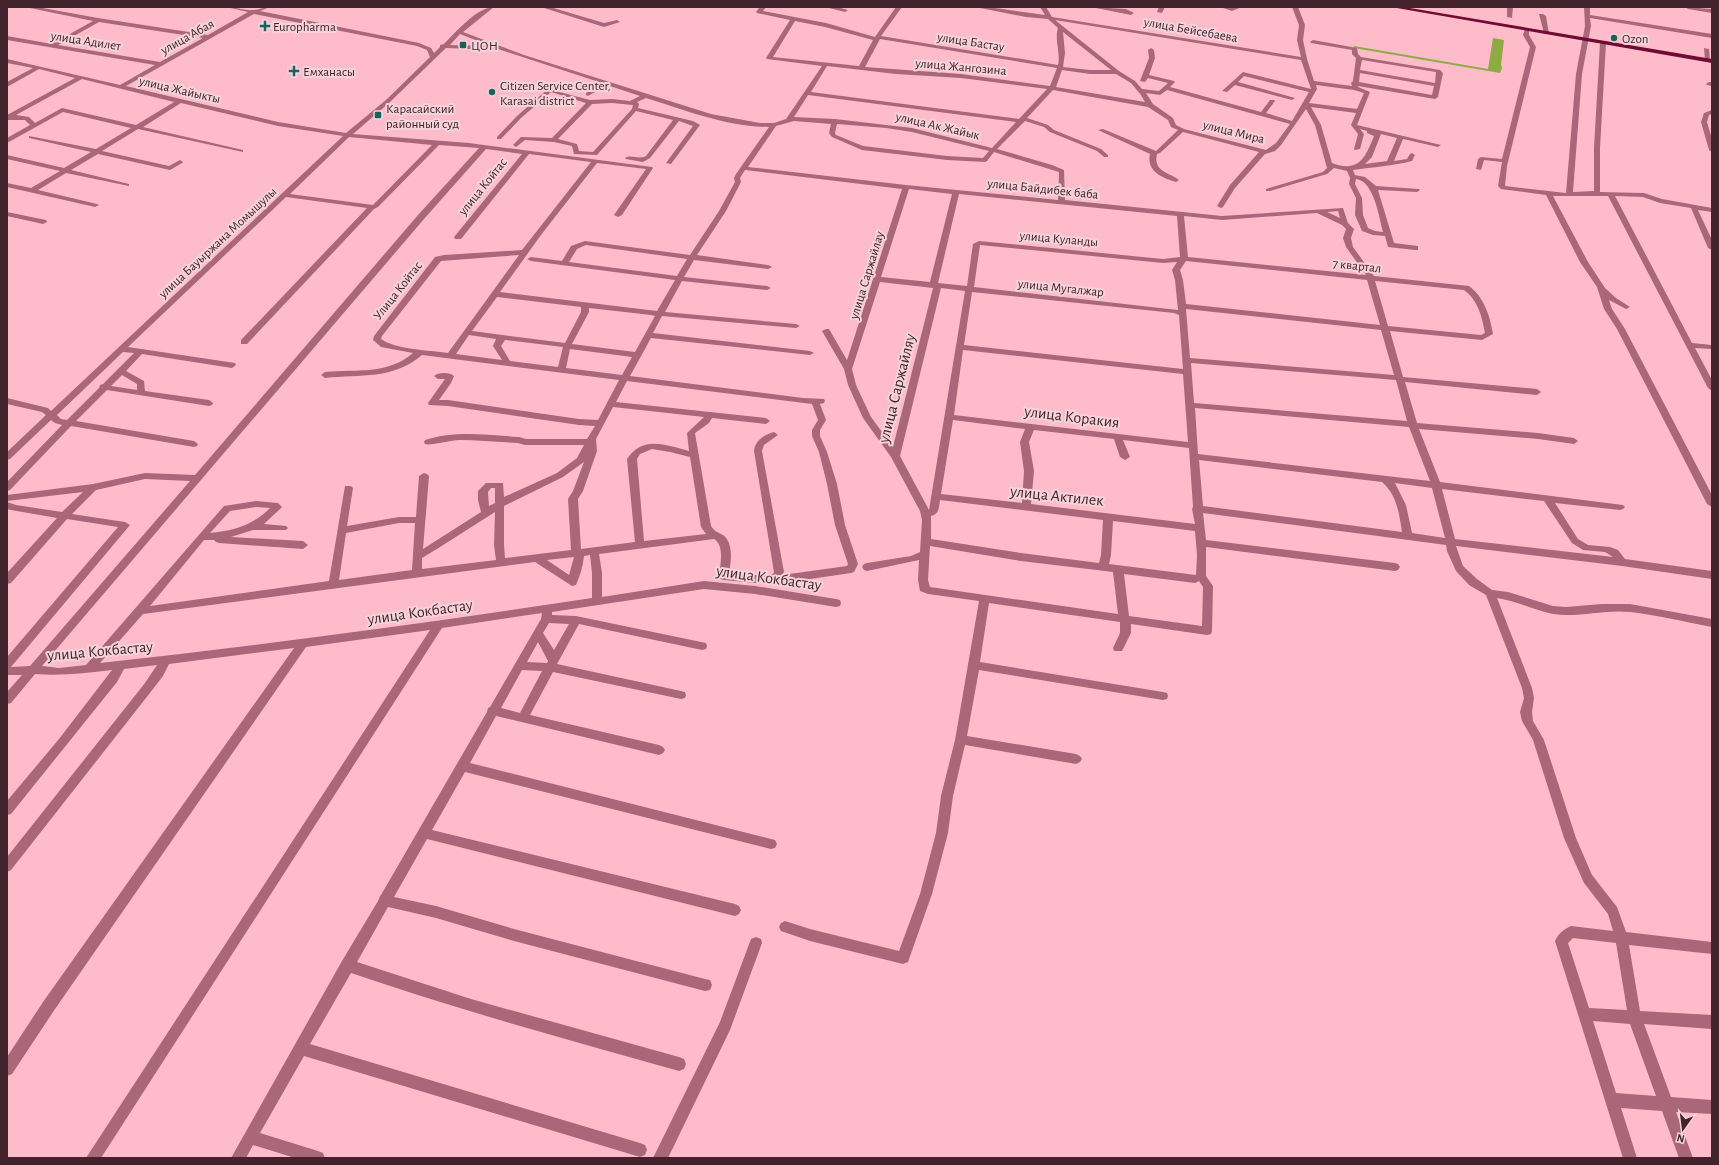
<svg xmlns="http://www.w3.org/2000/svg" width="1719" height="1165" viewBox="0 0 1719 1165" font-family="'Alegreya Sans',sans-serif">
	<rect width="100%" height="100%" fill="#febccb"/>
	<path fill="#8dab41" d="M1493,38L1504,40L1501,65L1502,68L1500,73L1354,48V46L1488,69Z"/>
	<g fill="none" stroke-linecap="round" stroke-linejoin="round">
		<path fill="#aa6779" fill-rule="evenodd" d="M25,7H37L98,18L208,35L248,12L226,7C235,7 247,11 253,10C259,10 264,7 270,7L260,11L419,43L431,48L434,53L440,47V45L444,44C455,33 477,7 494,7L463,32L524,55L711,114L760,123H774L786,119L822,66L767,59L766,58L790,20L757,13L756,12L760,7H766L763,11L826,23L875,37L896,7H902L881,36L1058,65C1061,53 1054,40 1058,28L1048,19L1026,17L975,7H988L1045,15L1040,7H1046L1052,17L1301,57L1297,40L1299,25L1292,7H1298L1305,25L1303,40L1307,59L1314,81L1352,86L1351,83L1353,81L1356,58L1352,54V50L1311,43L1310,42L1313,40L1357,48L1358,54L1361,57L1440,70L1443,73L1438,97L1435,99L1358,86V87L1370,92L1357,125L1441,145L1438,147L1403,139L1394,161L1407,159L1410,154L1412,153L1415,155L1412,161C1393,166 1373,167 1353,170L1355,175L1365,177L1376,186L1419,189L1420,190L1417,192L1378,190L1394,243L1418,246V250H1415L1388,247L1385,236L1373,235L1362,231L1355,215L1356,198L1349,184L1350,178L1347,171L1334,168L1327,174L1270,191H1266V189L1323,172L1327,168L1315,125L1306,109L1281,145L1275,151L1265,154L1235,188L1223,207L1221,208L1217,206L1230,185L1259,152L1183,132L1160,153L1157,154C1153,172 1169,172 1179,180L1176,182C1162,178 1146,171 1150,154L1098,130L1103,129L1156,151L1178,130L1171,127L1168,120L1148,107L1053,90L1027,118L1048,125L1054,130L1101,149L1108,155V157H1104L1097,151L1050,132L1044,127L1025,121L997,149L1052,165L1064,170L1065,200L1222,216L1343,208L1348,223L1354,229L1351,238L1353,247L1374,276L1469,286C1484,297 1490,316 1493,334L1482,340L1390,331L1403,377L1537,389L1541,392L1537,395L1405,382L1417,423L1538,433L1574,438L1578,441L1574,444L1538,439L1419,429L1440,482L1623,505L1625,507L1623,509L1620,510L1555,503L1578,539L1588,545L1610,547L1618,550L1625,559L1712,571V579L1622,566L1456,546L1463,566L1477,579L1492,590L1508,592L1553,606L1566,607L1602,604H1630L1712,619V627C1685,622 1657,615 1630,612C1605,609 1578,618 1553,614C1534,610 1516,601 1497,598L1532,688L1534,698L1532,712L1533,721L1544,740L1576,838L1592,875L1617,907L1626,932L1712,942V954L1629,945L1640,1011L1712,1015V1029L1644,1024L1671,1097L1712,1100V1114L1676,1112L1693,1158H1679L1662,1111L1621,1108L1637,1158H1623L1555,941C1558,934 1564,929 1571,926L1613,931L1608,914L1584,883L1564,838L1533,740L1522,721L1520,712L1524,698L1522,688L1486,595L1469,585L1456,571L1447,551L1446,545L1203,513L1206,540L1395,563L1398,564L1400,567L1398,570L1395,571L1206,547V576L1213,586L1212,631L1211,634L1207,635L1131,624V633L1122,651H1114L1113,648L1120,633V622L989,603L980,662L1163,692L1167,693L1168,696L1167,699L1163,700L979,670L967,736L1076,754L1080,756L1082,759L1080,762L1076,764L965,745L953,796L948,833L932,894L908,962L903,964L810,941L781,931L779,927L781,923L785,921L810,929L899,951L920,894L936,833L941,796L955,740L979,601L928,594L920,591L918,580L919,560L867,571L864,570L862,567L864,564L867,563L911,556L920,552L922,520L920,511L891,457L863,418L848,385L844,369L822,331L826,329H829L847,360L902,189L745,170L740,178L741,182L726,211L697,255L768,265L772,267L768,269L694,260L684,277L767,286L771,288L767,290L682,281L665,312L796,324L800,326L796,328L662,316L653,333L810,351L814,353L810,355L651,338L630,376L803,398L824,399L825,401L824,403L820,404L826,420L820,430V436L827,452L837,484L845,525L858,564L854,572L851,573L783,583L776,581L755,583L724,580L720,579L719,576C720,566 725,545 714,539L599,554L602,573V597L704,581L755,586L836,599L840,600L841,603L840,606L836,607L755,594L704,589L552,612V615L576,616L706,643L707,646L706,649L702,650L579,624L557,664L681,691L685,692L686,695L685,698L681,699L553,672L530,715L659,745L663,747L665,750L663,753L659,755L496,716L470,763L771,839L775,840L777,844L775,848L771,849L465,772L432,830L735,904L739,906L741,910L739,914L735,916L427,839L394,897L436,906L514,929L705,979L710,980L712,985L710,990L705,991L514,941L436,918L388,907L357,962L471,999L679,1057L684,1059L686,1064L684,1069L679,1071C569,1040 459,1010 351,973L310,1044L640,1143L645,1145L647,1150L645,1155L640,1157L304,1056L260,1133L318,1151L323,1153L325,1158H295L253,1145L246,1158H231L342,961L378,901L380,896L381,895L487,712L488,708L490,707L541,619L542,613L442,628L101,1158H86L430,630L306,647L53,1012L12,1074L7,1076V1057L43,1002L294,648L169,664L163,676L153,689L11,870L7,872V857L145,683L157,665L124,669L117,682L11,814L7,815V801L59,739L112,670C86,673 62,676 35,674L11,703L7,704V692L22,675H7V657L118,527L67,519L11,583L7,584V573L57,518L11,510L7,509V502L16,505L62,512L83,492L7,501V495L93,484L145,473L195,475L418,215L479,148L439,145L378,207L374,209L247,344H241V340L367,208L286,197L128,347L235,363L236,365L232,368L142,354L126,371L144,381L145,391L209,400L213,403L212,405L209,406L107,390L76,421L194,441L198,444L197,446L194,447L71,426L10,490L7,491V482L62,425L55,423L51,420L10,459L7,460V452L46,415L42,412L7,404V398L48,408L51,411L343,136L278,126L181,103L143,127L243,150V152L138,129L102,151L169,166L180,160L183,162L182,163L170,170L98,154L71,170L129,184V186L66,173L38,190L97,204L99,205L95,207L7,187V183L31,188L60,171L7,159V155L64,168L91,152L29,138V136L96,149L131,128L63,112L7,143V138L30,125L25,120H7V115L75,78L39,69L7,87V82L33,68L7,63V59L120,85L155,65L7,40V36L52,44L93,21ZM254,14L417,46L427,50L430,57L386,100L346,133L278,122L126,86ZM1055,20L1301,60L1311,89L1243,72L1222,91L1227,92L1235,85L1292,100L1295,98L1238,82L1244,76L1309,92L1292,121L1266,113L1275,101L1274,100H1270L1261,112L1170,87L1175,82L1174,81L1149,75L1155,58L1154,50L1151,48L1148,50L1149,58L1140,81L1145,82L1148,78L1168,83L1159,91L1142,89L1135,81L1119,71ZM795,21L825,27L873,40L859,66L773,57ZM99,22L203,38L160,62L58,45ZM1063,32L1111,70H1090L1063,67L1065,53ZM460,34L491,46L450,45ZM880,39L1057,68L1050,86L961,74L865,67ZM446,48L492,50L495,48L602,83L586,93V95L588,96L607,85L640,96L630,101L612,99L590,100L548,89L517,116L497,137V139H501L521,118L551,92L586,103L552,138L521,137L513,145L516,147L525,140L554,142L572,146L574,154L597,155L636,111L673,120L646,156C639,160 631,154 625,158L626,159L643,162L650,158L679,121L693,126L666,163L671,164L700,125L693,121L638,108L639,104L637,102L646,98C685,110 727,127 769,127L736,174L734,178L735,182L719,211L690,255L585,241L571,246L562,261L531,257L527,259L531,261L675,280L657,311L500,292L541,235L597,163L646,169L614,215L618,217L622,215L653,168L652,167L469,143L353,134L390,102ZM1362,60L1436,72L1435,83L1360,70ZM827,66L896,74L961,78L1047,89L1019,119L811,92ZM1062,70L1090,74H1116L1131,83L1141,95L1145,102L1056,87ZM1360,73L1434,86L1432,95L1359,82ZM82,79L174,102L136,125L62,108L35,123L29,117L16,115ZM1316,85L1354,90L1364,93L1357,109L1309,103L1317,89ZM1167,90L1290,124L1276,143L1266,150L1184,129L1176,125L1173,118L1153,104L1146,93L1160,95ZM808,95L1016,122L992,148L912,128L835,119L794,117ZM612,103L633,105L632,109L593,152L579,151L577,144L558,139L592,104ZM1311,107L1356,113L1351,125L1358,134L1354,149L1355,150L1360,149L1364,134L1360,129L1367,131V133L1374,136C1365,158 1359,173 1332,163L1321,125ZM794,121L831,124L829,133L832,137L862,150L947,160L985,162L987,161L994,152L1059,172L1058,200L906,185L748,167L776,126ZM837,124L886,128L912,132L989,151L983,158L947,156L863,146L836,135L835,133ZM1381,134L1397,138L1387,161L1365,164L1372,157ZM349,137L432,145L373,205L290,194ZM486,149L522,154L454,237L455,239H461L529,154L591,162L522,250L444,255L435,257L374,336L373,340L381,347L413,353C388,375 356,369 325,372L321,375L325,378C361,374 393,380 422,355L619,380L598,420L579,419L448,400H439L451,383L454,376C450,372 438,372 434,376L438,379H445L428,403L429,405L448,406L579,425L595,426L587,439H526L519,437C488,435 455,430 425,440L424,442L425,444C430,446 451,440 459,440C479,440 498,442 518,443L525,445H584L577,458L557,473L504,497L503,483H486L478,491V500L481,512L423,549L429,476L427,474L424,473L419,476L416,517H399L347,526L353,488L351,486H345L329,581L150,606L204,540H214L216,542L219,543L303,549L308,545L303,541L231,537L253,530H286L288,528L286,526L264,524L280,509L282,507L278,503L256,501L224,506L86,665L59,668L42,666L424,219ZM1356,179C1374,181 1379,217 1383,232L1375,231L1368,228L1363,215L1362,198L1355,184ZM909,189L952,194L930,282L881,277ZM959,194L1177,216L1180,257L1163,259L979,241L973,244L967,286L938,283ZM1338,211L1340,218L1327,212ZM1317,213L1342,225L1346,229L1343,238L1346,247L1366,275L1188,257L1184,216L1222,220ZM586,245L687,259L677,276L569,262L577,249ZM980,245L1163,263L1177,262L1172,270L1175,280L1178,310L974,287ZM519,255L448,353C429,350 397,350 381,339L382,336L441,261ZM1186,261L1367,280L1380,325L1186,304L1183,280L1180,270ZM1375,281L1464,290C1478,300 1482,317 1485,333L1481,335L1388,326ZM880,282L933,288L893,447L871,417L856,385L852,369ZM941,288L965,291L929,510L900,456ZM972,292L1174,313L1179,315L1183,369L964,345ZM497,297L581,307V312L565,343L472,331ZM589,308L651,315L655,316L635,352L572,344L589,312ZM1186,309L1381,330L1394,375L1190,358ZM469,335L496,339L493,346L502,360L456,354ZM505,340L563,347L558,367L510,361L501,346ZM570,349L632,357L622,375L566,368ZM963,350L1183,374L1188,442L954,415ZM123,352L134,353L103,384L100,385L99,388L67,420L61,419L57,415ZM1191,363L1396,380L1407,421L1194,403ZM122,375L137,384V390L111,386ZM627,381L812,404L818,420L812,430V436L819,452L827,484L835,525L848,564L847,566L782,575L784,572L762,451L764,445L778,435L774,432C764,435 755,440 754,451L774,572L773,574L755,575L729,573C731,562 734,543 723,535C718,532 715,532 711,526L695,433L709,423L712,418L766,424L770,421L766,418L616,402ZM613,407L704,417L687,433L689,451C666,445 643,435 627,459L635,542L581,549L578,499L583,491L597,451L596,439ZM1195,408L1409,427L1430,481L1198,454ZM953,420L1025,429L1020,442L1024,471L1022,503L941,494ZM1034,430L1114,439L1120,457L1125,460L1130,457L1123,440L1189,448L1193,507L1192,509L1195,524L1031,504L1034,471L1029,442ZM652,449L670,452L690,457L701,527L706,534L644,541L637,459L640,454ZM1199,460L1382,482C1397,495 1399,513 1402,532L1203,506ZM584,462L573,491L568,499L571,550L505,558L504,545V506L563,477ZM145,479L190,481L30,666L11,667L130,525L125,522L72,514L96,490ZM1395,483L1432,488L1445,538L1412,533L1406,505ZM491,488H495V503L489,506L488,492ZM1442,489L1544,501L1572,543L1583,550L1605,552L1613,557L1455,539ZM940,500L1103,520L1101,555L1099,563L1021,553L931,539V516C939,514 939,508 940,500ZM256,507L270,508C253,525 234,531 210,533L230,511ZM495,512L494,545L496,560L422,569V558L440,547ZM1113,521L1195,531L1197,555L1196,575L1109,564L1111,555ZM399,523H415L412,570L339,580L346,533ZM930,546L1021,561L1113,572L1118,614L930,587L928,580ZM590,555L592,573V598C429,623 265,645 100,663L143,614L535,562L572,586L576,585C580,576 583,566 584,556ZM574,557L569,575L547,560ZM1124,574L1195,583L1199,581L1203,587L1202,626L1129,616ZM549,623L569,624L554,650L543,633ZM538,642L548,661L547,663L527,662ZM522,670L542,671L520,713L501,708ZM1573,938L1616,943L1627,1010L1589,1008L1568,943ZM1593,1021L1630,1024L1656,1096L1616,1093Z
			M541,7H550L604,23L617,20L620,22L604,27Z
			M825,7H837L848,10L845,12Z
			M1091,7L1126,9L1134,13L1131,15Z
			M1159,7H1165L1162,13L1157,12Z
			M1220,7H1242L1232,11Z
			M1507,7H1513L1512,18L1507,17Z
			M1584,7H1590V15L1712,34V38L1590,18L1591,26L1582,74L1573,192L1594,191V148L1600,43L1603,41L1606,43L1600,148V192L1644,193L1662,199L1712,208V212L1698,210L1712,240V250L1708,248L1691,208L1660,203L1643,197L1615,196L1692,343L1712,345V349L1695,348L1712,380V391L1708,388L1608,196H1553L1588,262L1605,288L1616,298L1630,307L1626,309L1609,300L1612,309L1625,329L1712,495V507L1707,504L1617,329L1604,309L1597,287L1580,262L1546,195L1501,189L1498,186L1502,162L1484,160L1481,170L1476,169L1478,159L1481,157L1502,159L1530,47L1523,35L1525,29H1529V35L1536,47L1507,166L1505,186L1566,193L1576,74L1585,26Z
			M1685,7L1712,9V13L1688,9Z
			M1539,14H1543L1546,16L1549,34L1544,33Z
			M1704,48L1709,49L1710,61L1705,60Z
			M1709,82H1712V86L1707,85L1706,84Z
			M1712,110V114L1709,115L1707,122L1712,139V152L1709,150L1701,122L1704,113Z
			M7,212L46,220L47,222L43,224L7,216Z
			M756,937L761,939L762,943L730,1030L668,1158H653L720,1022L751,939Z"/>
		<path fill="#700b35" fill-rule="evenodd" d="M1391,7H1404L1712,59V63Z"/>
	</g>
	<g fill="#18635a" stroke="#f6d3db" stroke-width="1.5">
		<path d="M263 20h4v4h4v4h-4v4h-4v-4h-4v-4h4z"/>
		<circle cx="1614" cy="38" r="4"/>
		<rect x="459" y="41" width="8" height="8" rx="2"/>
		<path d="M292 65h4v4h4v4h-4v4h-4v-4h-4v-4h4z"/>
		<circle cx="492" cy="92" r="4"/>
		<rect x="374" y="111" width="8" height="8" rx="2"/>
	</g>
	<g text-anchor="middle" stroke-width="4" stroke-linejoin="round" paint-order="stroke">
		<g font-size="13" fill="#42232b" stroke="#f6d3db" text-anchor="start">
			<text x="273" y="31">Europharma</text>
			<text x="1622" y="43">Ozon</text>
			<text x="471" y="50">ЦОН</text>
			<text x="303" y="76">Емханасы</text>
			<text x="500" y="90">Citizen Service Center,<tspan x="500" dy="15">Karasai district</tspan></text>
			<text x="386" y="113">Карасайский<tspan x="386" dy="15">районный суд</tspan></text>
		</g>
		<g font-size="13" fill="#42232b" stroke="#f6d3db">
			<text transform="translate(1191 29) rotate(10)" y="5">улица Бейсебаева</text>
			<text transform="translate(187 36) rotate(-29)" y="5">улица Абая</text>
			<text transform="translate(86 40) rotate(9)" y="5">улица Адилет</text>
			<text transform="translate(971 41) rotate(9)" y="5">улица Бастау</text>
			<text transform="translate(961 66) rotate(5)" y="5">улица Жангозина</text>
			<text transform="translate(180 89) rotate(13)" y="5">улица Жайыкты</text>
			<text transform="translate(938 125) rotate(13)" y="5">улица Ак Жайык</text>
			<text transform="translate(1234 131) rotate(14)" y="5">улица Мира</text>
			<text transform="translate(482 186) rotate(-51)" y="5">улица Койтас</text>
			<text transform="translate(1043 188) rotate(6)" y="5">улица Байдибек баба</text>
			<text transform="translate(1059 238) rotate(5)" y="5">улица Куланды</text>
			<text transform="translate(217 242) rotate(-43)" y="5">улица Бауыржана Момышулы</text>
			<text transform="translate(1357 265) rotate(6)" y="5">7 квартал</text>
			<text transform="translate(866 275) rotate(-73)" y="5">улица Саржайлау</text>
			<text transform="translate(1061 287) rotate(6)" y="5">улица Мугалжар</text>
			<text transform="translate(397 290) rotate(-52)" y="5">Улица Койтас</text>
		</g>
		<g font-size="16" fill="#42232b" stroke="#f6d3db">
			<text transform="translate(896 388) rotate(-76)" y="6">улица Саржайляу</text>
			<text transform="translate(1072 416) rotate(7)" y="6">улица Коракия</text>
			<text transform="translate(1057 495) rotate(6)" y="6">улица Актилек</text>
			<text transform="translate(769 577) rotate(8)" y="6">улица Кокбастау</text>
			<text transform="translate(420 611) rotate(-8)" y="6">улица Кокбастау</text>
			<text transform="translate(100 650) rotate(-5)" y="6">улица Кокбастау</text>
		</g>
	</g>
	<rect width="1719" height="1165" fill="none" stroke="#42232b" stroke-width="16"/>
	<g transform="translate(1683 1129) rotate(194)" stroke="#f6d3db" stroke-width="3" paint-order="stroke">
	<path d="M0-3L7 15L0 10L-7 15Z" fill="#42232b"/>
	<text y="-6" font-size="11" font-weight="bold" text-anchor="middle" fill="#42232b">N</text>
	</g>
</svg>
